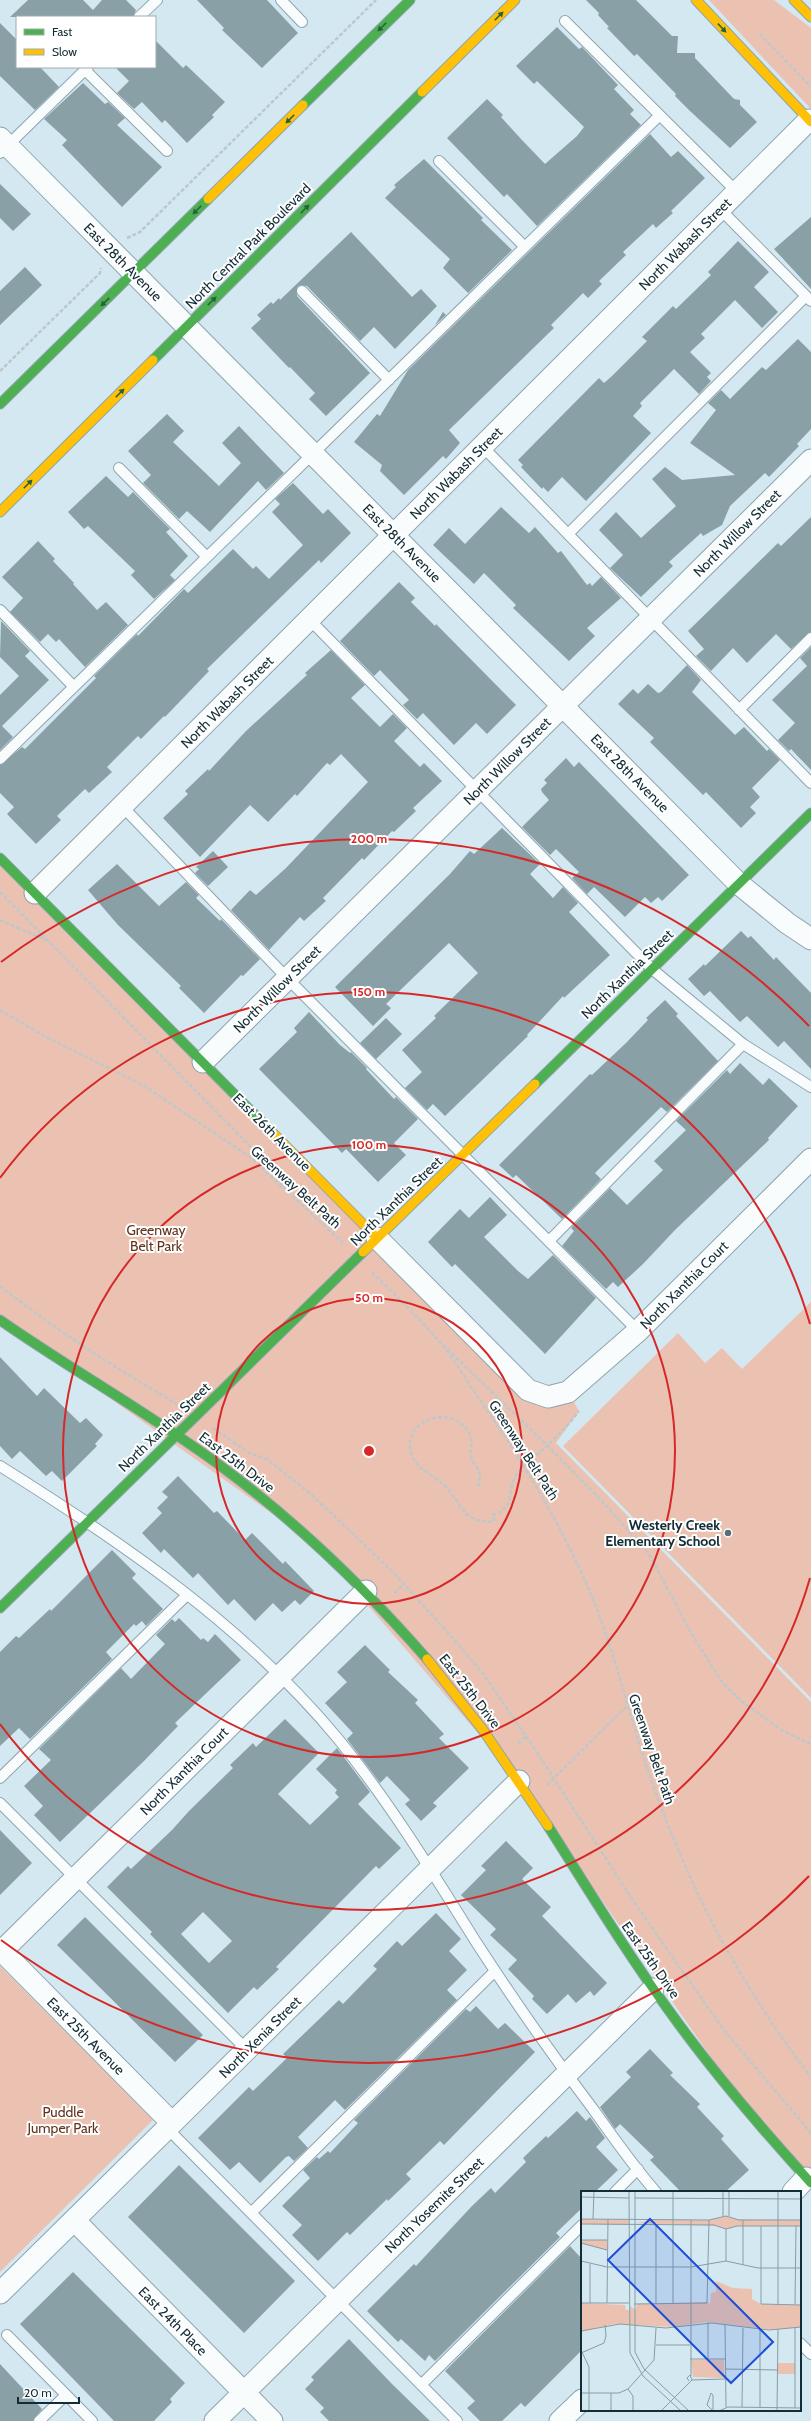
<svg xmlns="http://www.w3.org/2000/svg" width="811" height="2421" viewBox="0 0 811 2421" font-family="Cabin,sans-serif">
	<rect width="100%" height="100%" fill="#d4e8f1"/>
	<path fill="#ebc2b1" d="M709,0H774L811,28V109Z
		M0,858L528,1390L568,1392L579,1411L556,1443L811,1702V2183L749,2112L519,1781L316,1545L0,1320Z
		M811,1302V1698L563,1446L678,1333L705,1363L722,1348L742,1369Z
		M0,1966L153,2120L0,2272Z"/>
	<path fill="#89a0a6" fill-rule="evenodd" d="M28,0H83L93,10L102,0H126L136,10L133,17H10Z
		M197,0H267L298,33L262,68L222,30L224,28Z
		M586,0H636L672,36H678L677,53H695V58L734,99L740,100V105L757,122L730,148L690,111L675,96L676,94L637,54L634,56L607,28L609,27L598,15L599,13Z
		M0,23L17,40V67H40L59,87L35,110L0,76Z
		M557,27L579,49L582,47L618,85L614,89L634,110L630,114L641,125L537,226L507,194L504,197L447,138L487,99L503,115L501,117L521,139L545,164L577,136L584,127L537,81L534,84L516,66Z
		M155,40L183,68L186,65L225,102L212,115L214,117L187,143L165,120L162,123L142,102L134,109L117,93L129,81L115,67H155Z
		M83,83L105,104L108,102L125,118L117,125L162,167L122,207L62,145L67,140L44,119Z
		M650,134L671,157L678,151L705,178L671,211L673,213L656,228L653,224L623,252L626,255L599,281L602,284L588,298L583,293L551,325L554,328L449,430L460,443L446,459L443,456L404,495L380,471L382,465L354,442L377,414L380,416L408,370Z
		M424,159L483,218L481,220L512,250L468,293L443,268L450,259L385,198L396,187L394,185Z
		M0,184L31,214L13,231L0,218Z
		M811,217V289L774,249Z
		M351,232L412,297L421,289L437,306L395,349L374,327L360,341L307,286L301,285L297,287V296L370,373L326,416L309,399L315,393L290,367L289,368L251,328L261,319L257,315L271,302L273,304L279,298L280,300Z
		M738,241L769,272L754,287L778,312L762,328L735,300L701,334L705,338L690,352L711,373L707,377L711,381L699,394L674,369L640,403L642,406L633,416L651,433L586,501L562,477L548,492L543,487L542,489L521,467L523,465L518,460L599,378L604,383L612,376L647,341L642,337L673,306L676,309L711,275L708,272Z
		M25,267L42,285L0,325V291Z
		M443,312L446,315L435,325Z
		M798,339L811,352V429L797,444L799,446L769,477L765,473L730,506L722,525L703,536L701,533L669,562L673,566L641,597L610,568L623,555L599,530L616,512L641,538L676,506L652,479L665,467L682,480L735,475L690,443L716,410L708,403L721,390L730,399L762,367L766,370Z
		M167,414L184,431L173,442L219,486L241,463L222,443L239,426L284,473L266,490L258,481L210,532L187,511L179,519L143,483L151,475L128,451Z
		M106,476L128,497L133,492L170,529L166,532L188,556L170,575L175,580L154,599L131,575L135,571L88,526L84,529L68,512Z
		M293,483L323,514L328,509L351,533L321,563L319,560L207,669L209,671L165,717L164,716L141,739L138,736L107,767L112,772L89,793L85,789L57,816L61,820L36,844L7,814L14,807L0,793V765L22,747L25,749L96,678L94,676L137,634L138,636L184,589L188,593L233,549L253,569L256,566L269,579L303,545L272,512L280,504L275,499Z
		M501,507L529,533L535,527L558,553L561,551L587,585L590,583L592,586L601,577L621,598L587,628L595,636L569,661L513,608L516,605L484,573L474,584L433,545L449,528L465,544Z
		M811,517V632L791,649L776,634L747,663L733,648L711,671L696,656L704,649L688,631L778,543L781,546Z
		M38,541L55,559L53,561L74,583L73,584L97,610L106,602L128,625L85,667L59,639L56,642L48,634L40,642L10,612L23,598L2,577Z
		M399,582L415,598L411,602L435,626L436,624L516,705L487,734L476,723L454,745L423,713L417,719L403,705L409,700L380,670L374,676L340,641Z
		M1,621L30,651L25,656L49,680L2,726L13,737L0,750V695L19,676L0,657Z
		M811,647V770L791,749L789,751L778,740L795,723L772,700L807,666L800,658Z
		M331,650L365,685L351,698L380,727L393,714L407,728L394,741L420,767L424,763L442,781L413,808L416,811L394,832L392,831L364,860L362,858L323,898L326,901L304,921L300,917L269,950L231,910L250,890L256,895L286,868L368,782L341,754L330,765L327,763L297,796L295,794L268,822L250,805L200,857L163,818L188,794L185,791L208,769L209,771L246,731L307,675L305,673Z
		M687,665L701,680L692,692L735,735L744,727L767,751L769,749L780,760L752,788L760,797L750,807L756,813L741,828L706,792L703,795L650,742L654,738L618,704L633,689L638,694L648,684L658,693L661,692Z
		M566,758L574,767L579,762L689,875L662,901L658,897L651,903L645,897L625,917L594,887L587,894L572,878L579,872L556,849L550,855L522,827L549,800L542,792L541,789L547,783L544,780Z
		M502,828L540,864L530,874L553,898L563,887L578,903L569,912L610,955L564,998L563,996L527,1035L528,1036L445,1116L433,1104L427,1110L405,1088L422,1072L402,1050L436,1018L434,1016L478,973L449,943L386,1004L391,1008L373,1026L335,987L450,874L470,851L474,854Z
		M213,851L228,867L208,886L195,873L199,869L196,867Z
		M117,864L159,906L186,882L199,895L196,898L220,921L221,919L260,959L243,976L241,975L204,1013L179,988L181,986L118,925L88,890Z
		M741,931L748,938L751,936L774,960L776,957L811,993V1069L784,1041L778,1047L747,1016L740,1022L710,991L704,996L688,979L704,964L705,966Z
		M665,1000L678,1014L676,1016L718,1061L667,1112L661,1107L595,1173L601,1179L562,1219L516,1175L513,1178L499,1165L590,1074L592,1075L626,1043L648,1020L646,1018Z
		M309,1012L340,1045L350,1053L351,1052L367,1068L366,1069L394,1099L396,1097L418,1119L394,1143L406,1155L378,1182L346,1149L342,1153L259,1069L297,1032L294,1028Z
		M386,1018L402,1034L376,1059L360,1043Z
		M740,1063L763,1085L769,1078L798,1106L768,1138L769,1140L675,1230L643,1264L618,1287L613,1282L606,1289L562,1246L574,1231L571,1228L610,1188L627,1205L663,1170L654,1161L686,1130L676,1121L727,1070L730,1074Z
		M490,1197L507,1215L484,1237L518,1271L528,1279L553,1255L596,1298L545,1354L455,1264L452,1267L428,1242L460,1209L469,1218Z
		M0,1357L37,1396L44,1388L80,1423L86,1418L103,1435L95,1444L97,1446L62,1481L52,1471L46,1476L20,1451L12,1459L0,1446Z
		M178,1476L214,1513L217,1511L245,1540L252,1533L283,1564L285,1561L314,1591L300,1605L295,1600L282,1612L273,1603L255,1621L234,1599L228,1605L198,1573L193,1578L164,1549L161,1553L142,1533L162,1513L157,1508L168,1497L162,1492Z
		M112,1550L136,1574L132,1578L163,1609L146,1626L142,1621L136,1626L134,1624L106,1652L112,1659L30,1739L19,1728L0,1746V1652L16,1636L19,1638L50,1609L51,1611Z
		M179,1618L201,1640L203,1638L208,1642L215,1634L241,1660L175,1723L178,1726L143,1762L60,1842L34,1815L43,1806L24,1786L51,1760L39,1749L121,1668L131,1679L165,1644L156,1635L172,1619L175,1622Z
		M365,1645L390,1670L388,1672L418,1700L415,1703L444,1734L439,1738L469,1768L433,1803L437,1806L421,1821L405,1804L410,1800L387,1776L380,1783L347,1739L353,1733L325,1703L347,1682L337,1672Z
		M285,1719L319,1753L278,1794L310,1825L339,1797L335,1793L337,1790L316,1769L337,1748L370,1792L358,1804L401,1848L379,1869L376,1866L276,1967L279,1969L257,1990L254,1987L228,2013L150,1934L152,1932L107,1887L128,1866L131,1869L172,1830L189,1811L233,1768L230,1765L253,1743L256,1747ZM203,1912L232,1941L209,1963L181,1934Z
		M0,1830L32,1863L0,1895Z
		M506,1841L533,1868L522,1879L551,1907L542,1916L607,1983L594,1996L590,1991L576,2003L568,1994L547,2014L532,1999L534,1996L508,1969L517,1960L490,1935L496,1929L461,1895L486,1870L481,1866Z
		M436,1913L461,1939L449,1951L467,1970L447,1990L457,2000L345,2110L335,2100L298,2137L308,2148L294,2161L289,2156L286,2157L260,2183L239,2162L230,2170L198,2138L249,2087L253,2091L287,2058L283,2054L339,2000L343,2004L377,1969L373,1966L397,1941L402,1946Z
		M85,1917L203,2035L175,2062L57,1945Z
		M476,2006L498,2029L505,2023L535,2052L444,2145L440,2141L406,2174L411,2179L388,2201L387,2199L350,2235L347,2232L318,2261L292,2235L302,2225L282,2206L310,2178L303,2170L317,2157L319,2159L328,2151L330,2153L358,2123L354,2120L466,2009L470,2012Z
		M650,2049L673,2073L670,2075L700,2104L697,2107L724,2136L721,2139L749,2170L725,2192H681L650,2160L654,2157L620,2124L615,2129L600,2107L631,2077L626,2072Z
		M577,2111L586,2121L590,2117L605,2138L596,2147L618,2170L595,2192H582V2208L556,2233L560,2237L435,2361L429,2355L425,2361L401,2339L398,2342L367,2311L414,2264L416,2266L472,2206L491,2188L495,2193L526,2162L523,2158L546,2136L548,2138Z
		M179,2165L295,2281L244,2333L128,2217Z
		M570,2246L582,2259V2350L525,2407L521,2403L502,2421H480L467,2408L475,2401L445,2371Z
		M73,2272L185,2383L170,2399L172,2402L154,2421H114L20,2324Z
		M349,2339L392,2384L430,2421H329L320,2412L324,2408L305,2389L314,2380L311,2377Z
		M0,2364L42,2409L33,2421H0Z"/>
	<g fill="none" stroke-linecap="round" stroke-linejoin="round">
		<defs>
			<path id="lane" d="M281,0L302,22
				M139,17L157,0
				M565,21L737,192
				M85,70L167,151
				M0,153L88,67
				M439,161L525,247
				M720,209L811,301
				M302,291L389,380
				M482,446L811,783
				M119,468L207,557
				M568,534L806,296
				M0,610L74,687
				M309,619L652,969L743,1044L811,1087
				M739,710L811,638
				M0,759L659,116
				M122,806L287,978L638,1331
				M549,1241L743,1044
				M0,1466C123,1543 246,1627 339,1740C390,1803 433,1873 476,1942C513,1999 552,2055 593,2109C613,2137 633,2166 656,2192
				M0,1778L187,1595
				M0,1803L247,2050
				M167,2128L457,2421
				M615,2192L638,2169
				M251,2213L495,1971
				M7,2335L92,2421
				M800,2343L811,2354
				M421,2385L582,2225
				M39,2421L66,2395"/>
			<path id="street" d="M0,138L739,884L787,923L811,939
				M35,893L809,120
				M203,1062L811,460
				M377,1238L528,1390L548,1397L568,1392L638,1331L811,1159
				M0,1949L172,2123
				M2,1951L366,1591
				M793,2192L806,2178
				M74,2220L272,2421
				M0,2293L519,1781
				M215,2421L653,1989
				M560,2421L582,2400"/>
			<path id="fast" d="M303,105L410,0
				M153,360L422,92
				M0,404L208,199
				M0,858L260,1120
				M535,1084L811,813
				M0,1320C73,1371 151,1414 222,1467C298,1523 365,1588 427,1659
				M0,1608L363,1252
				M548,1826C588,1889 626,1952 670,2012C713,2072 761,2128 811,2183"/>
			<path id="slow" d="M696,0L811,122
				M794,0L811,17
				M422,92L515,0
				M208,199L303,105
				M0,512L153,360
				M260,1120L377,1238
				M363,1252L535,1084
				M427,1659L483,1730L548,1826"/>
		</defs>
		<use href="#lane" stroke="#8fa4ad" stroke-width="12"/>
		<use href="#street" stroke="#8fa4ad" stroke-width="23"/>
		<use href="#fast" stroke="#8fa4ad" stroke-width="11"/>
		<use href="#slow" stroke="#8fa4ad" stroke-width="11"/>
		<path stroke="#bec8cb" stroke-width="2.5" stroke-dasharray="4 2" stroke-linecap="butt" d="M760,34L811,87
			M127,238L140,232L376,0
			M0,371L100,273L101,268
			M0,892L252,1148L286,1188
			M0,920L46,940
			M0,1010L44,1036L143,1085L250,1157L343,1243
			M372,1272C394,1294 417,1316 437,1339C453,1357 466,1380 480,1400C521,1459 558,1519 587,1585C613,1644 627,1709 648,1771C686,1882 739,1984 811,2077
			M0,1286C56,1330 115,1368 177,1404
			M443,1345L547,1445L600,1499L649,1554L690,1631L722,1682L741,1701L783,1731L811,1744
			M213,1428L249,1453L267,1459L313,1496L393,1572L457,1643L484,1675L538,1754L636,1905L723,2029L811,2133
			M478,1487C484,1466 473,1468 471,1456C469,1450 473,1444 471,1438C459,1400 398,1418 412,1456C418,1470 435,1476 445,1486C463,1505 462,1522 493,1522L495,1514
			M492,1515C518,1507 505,1492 517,1474C523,1465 533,1458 541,1451C554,1439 569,1425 579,1411
			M395,1593L404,1583
			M518,1744L526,1736
			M547,1785L626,1707"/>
		<use href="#lane" stroke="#f9fcfd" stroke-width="10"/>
		<use href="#street" stroke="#f9fcfd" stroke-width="21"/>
		<use href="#fast" stroke="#4caf50" stroke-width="9"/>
		<use href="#slow" stroke="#ffc107" stroke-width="9"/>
	</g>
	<defs><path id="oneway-solid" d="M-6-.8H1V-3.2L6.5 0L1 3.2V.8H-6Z"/></defs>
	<g fill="#296140">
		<use href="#oneway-solid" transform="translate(499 16) rotate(-45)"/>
		<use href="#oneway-solid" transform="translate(382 27) rotate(135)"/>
		<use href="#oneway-solid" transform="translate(722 28) rotate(47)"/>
		<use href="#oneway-solid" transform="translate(290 119) rotate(135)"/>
		<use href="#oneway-solid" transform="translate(305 209) rotate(-45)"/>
		<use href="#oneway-solid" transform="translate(197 210) rotate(135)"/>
		<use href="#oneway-solid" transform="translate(212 301) rotate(-45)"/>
		<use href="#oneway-solid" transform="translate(105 302) rotate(136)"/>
		<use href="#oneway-solid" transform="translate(120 393) rotate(-45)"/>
		<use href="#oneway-solid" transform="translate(28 484) rotate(-45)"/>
	</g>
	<g fill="none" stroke="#d62828" stroke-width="2">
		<circle cx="369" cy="1451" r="153"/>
		<circle cx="369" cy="1451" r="306"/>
		<path d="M810 1578A459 459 0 0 1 0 1724M0 1178A459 459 0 0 1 810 1324"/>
		<path d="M809 1876A612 612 0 0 1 1 1940M1 962A612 612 0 0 1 809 1026"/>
	</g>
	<circle fill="#566e77" stroke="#fff" stroke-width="1.5" cx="728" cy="1533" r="4"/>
	<g text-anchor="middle" stroke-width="4" stroke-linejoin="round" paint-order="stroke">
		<g font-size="14" fill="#122d36" stroke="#fff">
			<text transform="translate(685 244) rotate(-45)" y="5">North Wabash Street</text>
			<text transform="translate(248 246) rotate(-45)" y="5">North Central Park Boulevard</text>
			<text transform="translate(123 262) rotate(45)" y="5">East 28th Avenue</text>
			<text transform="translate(456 473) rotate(-45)" y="5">North Wabash Street</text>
			<text transform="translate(737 533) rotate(-45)" y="5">North Willow Street</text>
			<text transform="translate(402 543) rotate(45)" y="5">East 28th Avenue</text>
			<text transform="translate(227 702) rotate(-45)" y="5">North Wabash Street</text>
			<text transform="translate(507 761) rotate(-45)" y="5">North Willow Street</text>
			<text transform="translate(630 773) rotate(45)" y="5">East 28th Avenue</text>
			<text transform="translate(627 974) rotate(-44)" y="5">North Xanthia Street</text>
			<text transform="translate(277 989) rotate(-45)" y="5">North Willow Street</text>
			<text transform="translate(272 1132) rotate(45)" y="5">East 26th Avenue</text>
			<text transform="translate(296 1187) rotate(42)" y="5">Greenway Belt Path</text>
			<text transform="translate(396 1201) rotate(-44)" y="5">North Xanthia Street</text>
			<text transform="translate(684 1285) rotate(-45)" y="5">North Xanthia Court</text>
			<text transform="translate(164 1427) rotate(-44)" y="5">North Xanthia Street</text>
			<text transform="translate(524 1450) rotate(57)" y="5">Greenway Belt Path</text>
			<text transform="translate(237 1462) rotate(37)" y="5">East 25th Drive</text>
			<text transform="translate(470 1691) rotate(52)" y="5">East 25th Drive</text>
			<text transform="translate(652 1749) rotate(71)" y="5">Greenway Belt Path</text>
			<text transform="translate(184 1771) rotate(-45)" y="5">North Xanthia Court</text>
			<text transform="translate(651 1960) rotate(55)" y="5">East 25th Drive</text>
			<text transform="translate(86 2036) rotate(45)" y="5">East 25th Avenue</text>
			<text transform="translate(260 2037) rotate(-45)" y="5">North Xenia Street</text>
			<text transform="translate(434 2205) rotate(-44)" y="5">North Yosemite Street</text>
			<text transform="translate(173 2321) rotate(45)" y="5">East 24th Place</text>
		</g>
		<g font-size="14" fill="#63331d" stroke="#fff">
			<text x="156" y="1235">Greenway<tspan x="156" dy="16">Belt Park</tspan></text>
			<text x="63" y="2117">Puddle<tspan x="63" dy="16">Jumper Park</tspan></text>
		</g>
		<g font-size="14" font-weight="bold" fill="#122d36" stroke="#fff" text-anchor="end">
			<text x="720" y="1530">Westerly Creek<tspan x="720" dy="16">Elementary School</tspan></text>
		</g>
	</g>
	<g transform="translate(581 2191)">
		<rect width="220" height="220" fill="#d4e8f1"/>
		<path d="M145,25L155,28L220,29V35H156L147,38L135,35L55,32L71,29H128ZM0,28L48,29V34L0,33ZM0,49H26V59L2,53ZM135,90L152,97L171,98V108L180,113L220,114V136L193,139L125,131L94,136L33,133L0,141V112L44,114L45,119H48L49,115L55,119L56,113L127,111L129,114L130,102L135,101ZM110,169H143V187L112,186ZM196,172H214V183H196Z" fill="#ebc2b1"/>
		<path fill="none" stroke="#869da6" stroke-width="1" d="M48,0L49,162L62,185L100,220M54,0V161L63,178L108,220M0,6L48,7M54,7L220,8M142,25V0M148,25V0M0,28L128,29L145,25L158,29H220M12,28L13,0M110,29V185M0,33L133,34L145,38L156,35H220M180,35V113L220,114M0,49H26M0,52L26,59M0,70L26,76H110L145,70L177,77H220M145,70V38M162,74V29M0,112H48M9,112V73M26,112L27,28M53,113L126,112L128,29M75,113V34M92,113V0M197,113V0M214,113L215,35M144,133L145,216M0,140L39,133L85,137L131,132L188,139L220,136M75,154H109M0,159L8,176V220M0,162L23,152L25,145L24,134M109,168H144M127,168V131M144,178L196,179M111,189L144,188M47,198L52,205V220M0,202H38L47,198L73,169L75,137M161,216L162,137M179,216V139M214,217V137M131,219L126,214L130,202L132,204V220M30,220V202M80,220L111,189L109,184L106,187L108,190M138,220L147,216L220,217M196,220L197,139"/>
		<path fill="#1d4ed8" fill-opacity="0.15" stroke="#1d4ed8" stroke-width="2" d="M69,28L192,151L150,192L27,69Z"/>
		<rect width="220" height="220" fill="none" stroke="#122d36" stroke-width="2"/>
	</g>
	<circle cx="369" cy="1451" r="6" fill="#d62828" stroke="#fff" stroke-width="2"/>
	<g font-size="12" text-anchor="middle" font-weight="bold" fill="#d62828" stroke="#fff" stroke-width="4" stroke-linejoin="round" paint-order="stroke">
		<text x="369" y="843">200 m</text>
		<text x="369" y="996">150 m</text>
		<text x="369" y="1149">100 m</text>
		<text x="369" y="1302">50 m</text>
	</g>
	<rect x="16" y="16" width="140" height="52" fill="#ffffff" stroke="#a0abaf"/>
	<rect x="24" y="29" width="20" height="6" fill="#4caf50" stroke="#a0abaf"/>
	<text x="52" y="36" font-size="12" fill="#122d36">Fast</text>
	<rect x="24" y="49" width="20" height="6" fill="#ffc107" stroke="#a0abaf"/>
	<text x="52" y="56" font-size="12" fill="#122d36">Slow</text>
	<path d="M18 2397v6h61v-6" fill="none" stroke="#122d36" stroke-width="2"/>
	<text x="24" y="2397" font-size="12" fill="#122d36" stroke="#ffffff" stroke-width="3" paint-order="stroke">20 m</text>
</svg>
